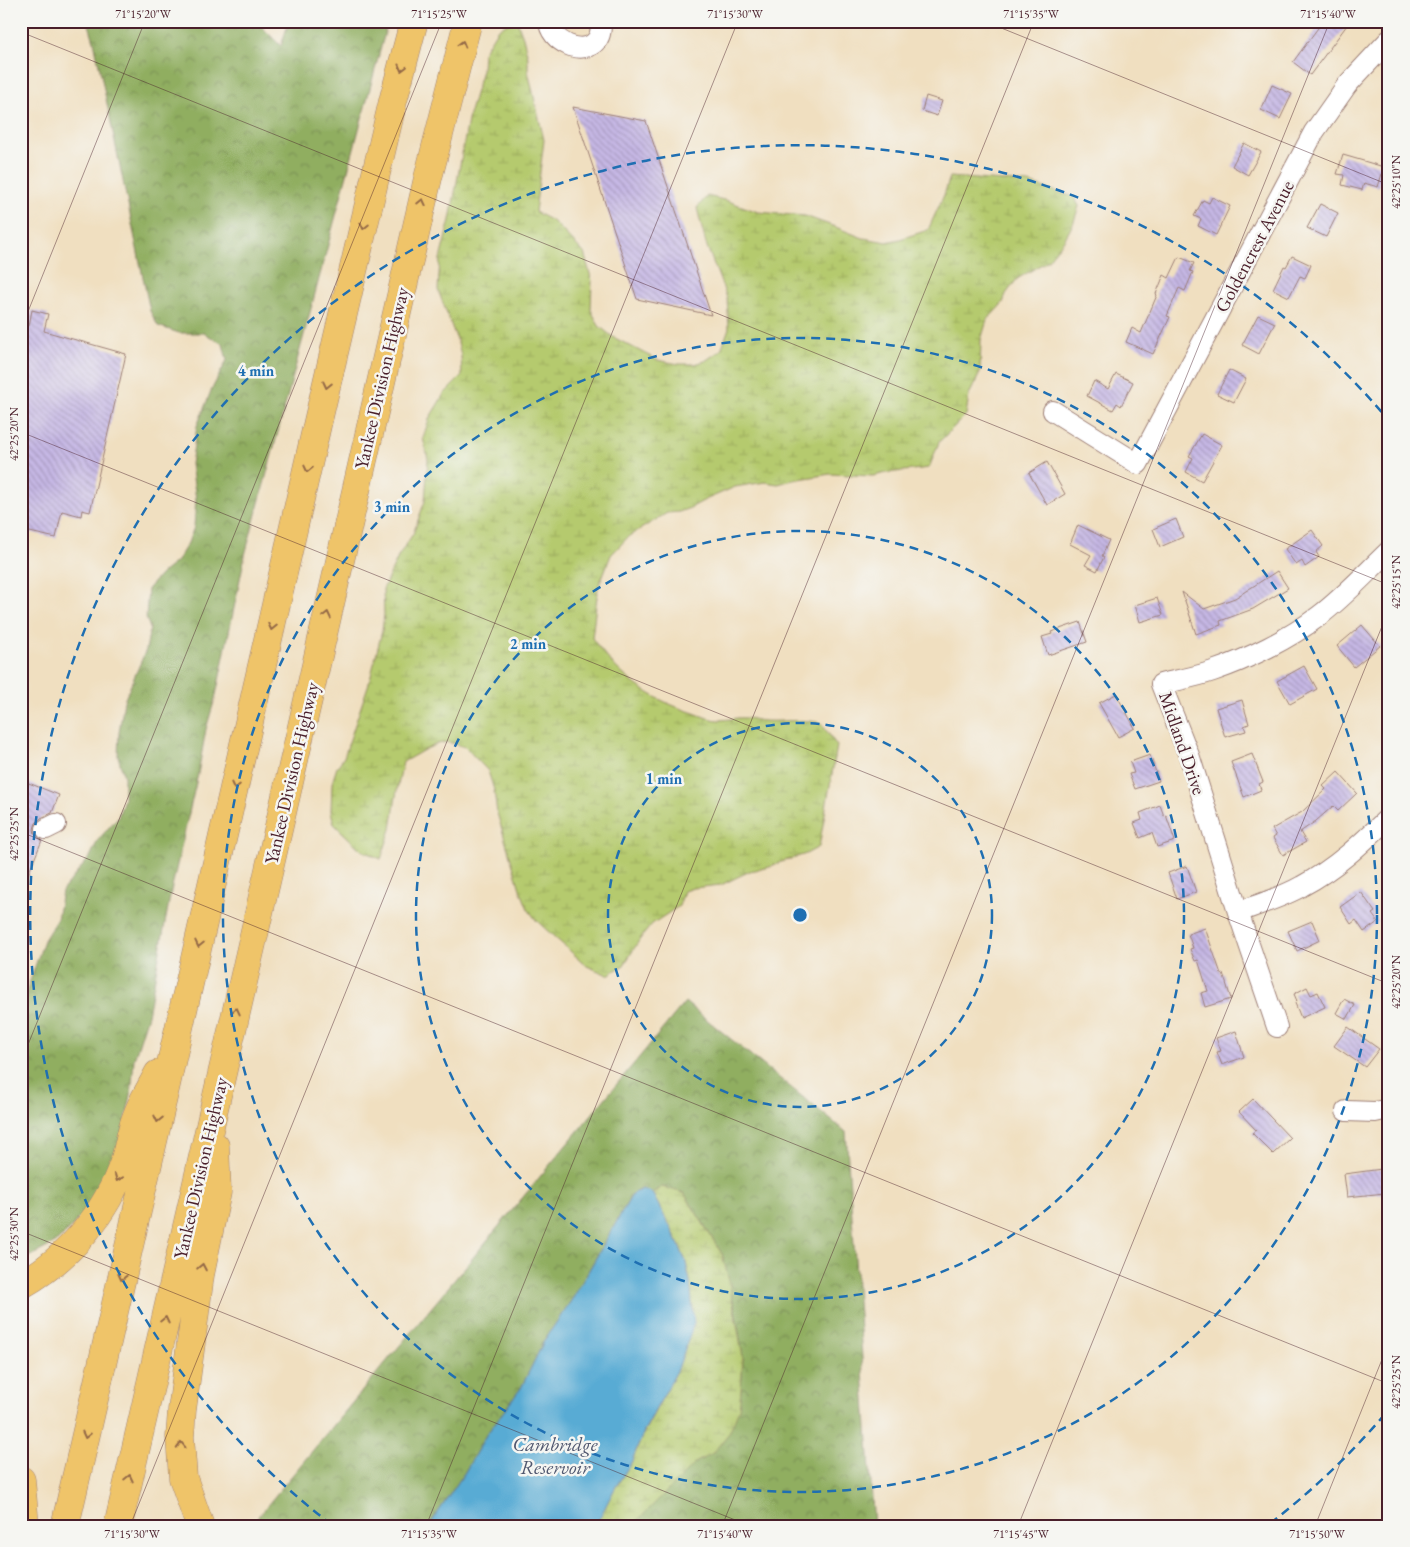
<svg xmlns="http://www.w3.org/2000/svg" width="1410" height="1547" viewBox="0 0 1410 1547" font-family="'EB Garamond',serif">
	<defs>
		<pattern id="forest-crowns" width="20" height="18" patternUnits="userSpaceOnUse" patternTransform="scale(1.25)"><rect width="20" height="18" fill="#90ae61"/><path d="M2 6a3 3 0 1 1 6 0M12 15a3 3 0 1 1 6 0" fill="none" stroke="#788d50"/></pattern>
		<pattern id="wetland-marsh" width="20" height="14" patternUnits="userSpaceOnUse" patternTransform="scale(1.25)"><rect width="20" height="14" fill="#b5ca6e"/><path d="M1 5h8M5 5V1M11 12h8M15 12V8" fill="none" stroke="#9dad5f"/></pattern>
		<pattern id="building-back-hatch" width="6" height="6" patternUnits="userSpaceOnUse" patternTransform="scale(1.25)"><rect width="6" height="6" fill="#c6b8e5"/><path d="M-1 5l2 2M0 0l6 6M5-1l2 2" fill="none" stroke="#a395ba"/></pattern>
	</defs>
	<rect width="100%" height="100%" fill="#f6f6f2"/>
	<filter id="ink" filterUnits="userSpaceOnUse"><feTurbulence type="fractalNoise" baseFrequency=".02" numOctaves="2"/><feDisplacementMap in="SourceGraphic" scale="10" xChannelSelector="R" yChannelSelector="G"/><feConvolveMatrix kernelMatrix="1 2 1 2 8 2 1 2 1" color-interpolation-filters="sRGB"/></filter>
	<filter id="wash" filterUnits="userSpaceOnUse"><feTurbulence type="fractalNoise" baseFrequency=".0096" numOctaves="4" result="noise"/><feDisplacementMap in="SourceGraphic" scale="20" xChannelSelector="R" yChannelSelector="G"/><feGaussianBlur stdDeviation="1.12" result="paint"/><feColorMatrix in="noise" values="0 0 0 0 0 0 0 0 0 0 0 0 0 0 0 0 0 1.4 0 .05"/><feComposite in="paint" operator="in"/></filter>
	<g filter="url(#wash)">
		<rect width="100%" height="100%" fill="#f0dfc0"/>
		<path fill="url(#forest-crowns)" stroke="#6d6646" d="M88,21H256L281,46L289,21H388L245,555L216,695L206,729L198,774L171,891L148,1015L134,1059L131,1095L124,1128L115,1157L89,1204L73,1226L55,1243L33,1255L21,1259V1008L44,940L57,919L62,891L90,857L98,840L118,817L124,799V777L118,756L119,733L124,701L146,650L150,628L146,618L148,588L162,573L177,561L188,543L194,527L196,499L191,464L197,426L211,391L227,360L223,344L204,333H179L158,326L150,311L94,41Z
			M685,1002L846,1132L874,1526H632L695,1463L713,1453L741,1390L743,1357L734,1304L722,1254L684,1193L662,1187L652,1193L643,1189L633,1193L573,1298L545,1339L521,1388L486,1435L465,1472L429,1526H250Z"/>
		<path fill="url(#wetland-marsh)" stroke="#80744c" d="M510,21H517L523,37L528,58V71L544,140L535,212L554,222L584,253L592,281L591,310L599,326L613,337L657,360L679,364H695L705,361L721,350L729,328L727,298L706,244L697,208L707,196L728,201L758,212L805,216L838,228L863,238L887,242L900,239L928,230L944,195L950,177L1029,183L1074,197L1079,206L1073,224L1064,240L1047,261L1017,279L1006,294L1003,303L987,320L981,340L980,373L969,395L966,415L939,442L929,468L887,473L873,476L830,474L793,480L778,484L765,482L735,487L705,500L690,508L679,512L667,513L629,536L611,555L598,588L592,638C619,677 649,699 694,713C702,716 711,720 720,720C728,720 737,717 746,718C752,718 758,721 765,721C784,722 803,718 821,723L837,746L819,847L806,854L778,863L770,867L750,871L721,885L693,888L684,891L679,906L652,924L640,939L624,965L608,975L587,966L551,934L536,920L528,909L520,889L497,813L494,790L488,771L465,747L448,742L437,744L424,750L403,762L397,790L391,829L381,859L361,850L334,824L331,811L332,783L337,767L344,757L370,680L382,631L384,614L383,589L399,555L413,534L425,501L428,459L423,438L429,419L444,394L462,376L461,356L458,343L438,290L440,259L450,220L469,115L482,70L483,53L497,30Z
			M662,1187L684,1193L722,1254L729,1281L743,1357L741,1390L739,1409L729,1433L713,1453L695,1463L632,1526H595L615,1488L631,1463L645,1430L678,1369L691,1298L690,1281L685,1259L674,1234L652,1193Z"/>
		<path fill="#59abd4" stroke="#526580" d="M643,1189L652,1193L674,1234L685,1259L690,1281L694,1323L678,1369L645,1429L631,1463L615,1488L596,1525L429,1526L465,1472L486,1435L521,1388L545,1339L573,1298L633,1193Z"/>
		<g id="blocks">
			<path fill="url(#building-back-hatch)" d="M1323,21H1350L1310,75L1293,62Z
				M1272,85L1292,94L1280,119L1261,110Z
				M926,96L942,101L937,116L922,111Z
				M573,107L646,121L711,315L637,299Z
				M1244,143L1261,152L1248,175L1232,166Z
				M1343,155L1384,167L1378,187L1364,183L1362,190L1342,185L1344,175L1337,174Z
				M1212,197L1230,206L1216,235L1198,226L1201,219L1194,216L1203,200L1209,203Z
				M1320,204L1338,213L1326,237L1307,228Z
				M1292,256L1311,265L1305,278L1300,276L1289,297L1273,289L1284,266L1286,267Z
				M1179,257L1194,263L1190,271L1193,272L1185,291L1179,288L1167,316L1170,317L1153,354L1126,342L1132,328L1141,333L1157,295L1156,294L1164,275L1169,278Z
				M32,310L48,314L44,331L126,354L90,512L82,510L81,516L62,511L56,538L21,530V324L29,326Z
				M1258,315L1275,323L1259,354L1242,345Z
				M1229,370L1246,379L1234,402L1217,394Z
				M1116,374L1133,382L1121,406L1117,403L1113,410L1087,396L1094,381L1108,389Z
				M1202,434L1222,445L1202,481L1186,472L1193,458L1189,456Z
				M1047,462L1065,494L1047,505L1029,473Z
				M1176,519L1183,537L1160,547L1153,529Z
				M1078,525L1109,540L1102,556L1104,557L1097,571L1085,565L1091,555L1070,544Z
				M1312,530L1323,546L1316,552L1319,557L1305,567L1302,561L1296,565L1285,549Z
				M1277,571L1288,588L1253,609L1220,621L1221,625L1196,634L1182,592L1204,609L1235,598Z
				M1157,598L1163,615L1140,622L1135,605Z
				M1080,622L1087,642L1048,655L1042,637L1052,634L1051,632Z
				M1362,625L1380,646L1354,667L1337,646Z
				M1304,666L1317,689L1290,704L1277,681Z
				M1116,694L1135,728L1118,737L1099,703Z
				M1242,700L1249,724L1244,726L1246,731L1225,737L1216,708Z
				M1252,754L1263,782L1259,784L1261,790L1244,797L1231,762Z
				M1150,755L1159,781L1135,789L1129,774L1134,773L1130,762Z
				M1338,772L1357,793L1338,811L1333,806L1316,821L1300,832L1306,842L1283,855L1273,838L1276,836L1272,829L1302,812L1326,789L1323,786Z
				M21,780L59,795L52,813L41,818L36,823L34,829L35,834L42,840L22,890Z
				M1160,805L1164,816L1166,815L1175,841L1157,847L1152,833L1140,838L1134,823L1142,820L1140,813Z
				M1187,866L1196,892L1177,899L1168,873Z
				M1361,892L1375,912L1372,914L1378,922L1364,932L1356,920L1351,924L1340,907Z
				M1312,921L1320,940L1297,951L1288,931Z
				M1205,928L1221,974L1223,973L1231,999L1205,1007L1201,993L1208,991L1198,960L1195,961L1190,949L1193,948L1188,934Z
				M1307,987L1311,995L1318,992L1325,1007L1301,1018L1295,1003L1297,1001L1294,994Z
				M1344,999L1355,1005L1347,1019L1336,1013Z
				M1348,1027L1379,1049L1365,1067L1334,1046Z
				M1236,1031L1244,1057L1222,1065L1217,1052L1221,1051L1216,1038Z
				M1253,1099L1290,1138L1273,1154L1252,1133L1256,1130L1239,1112Z
				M1382,1169L1385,1193L1347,1197L1344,1174Z"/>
		</g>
	</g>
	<g filter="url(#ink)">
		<use href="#blocks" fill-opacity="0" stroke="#9d7f76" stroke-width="1"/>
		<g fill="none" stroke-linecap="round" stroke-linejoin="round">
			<defs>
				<path id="minor" d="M549,21C549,41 583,58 597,40C601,35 601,28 601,21
					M1053,411L1138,464L1314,132L1347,85L1389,40
					M46,829L56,824
					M1238,912C1260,904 1283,897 1302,886C1336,868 1362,843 1389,817
					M1277,1027L1238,912L1190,758L1161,684C1178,680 1196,677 1213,671C1248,659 1289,639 1319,616C1344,597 1366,573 1389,551
					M1346,1111L1375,1112L1389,1109"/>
				<path id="highway" d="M21,1285C68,1259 107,1213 124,1162C129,1148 130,1132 136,1118C141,1103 151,1088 158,1074
					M21,1480L25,1526
					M65,1526L318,421L393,101L414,21
					M118,1526L428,178L468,21
					M200,1526L183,1478L180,1437L182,1410L200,1275L217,1192L215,1146"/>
			</defs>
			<use href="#minor" stroke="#9d7f76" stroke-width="22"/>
			<use href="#highway" stroke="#9d7f76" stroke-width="29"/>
			<use href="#minor" stroke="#fff" stroke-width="20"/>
			<use href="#highway" stroke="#efc469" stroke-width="28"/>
		</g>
		<defs><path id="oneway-chevron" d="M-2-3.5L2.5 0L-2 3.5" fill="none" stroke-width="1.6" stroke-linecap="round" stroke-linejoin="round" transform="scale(1.25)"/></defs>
		<g stroke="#946947">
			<use href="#oneway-chevron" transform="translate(462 44) rotate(-75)"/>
			<use href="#oneway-chevron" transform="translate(402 68) rotate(105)"/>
			<use href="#oneway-chevron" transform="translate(422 202) rotate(-77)"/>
			<use href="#oneway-chevron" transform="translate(364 226) rotate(103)"/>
			<use href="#oneway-chevron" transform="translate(327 385) rotate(103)"/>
			<use href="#oneway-chevron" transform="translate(308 469) rotate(103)"/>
			<use href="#oneway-chevron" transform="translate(327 615) rotate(-77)"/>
			<use href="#oneway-chevron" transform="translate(272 627) rotate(103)"/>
			<use href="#oneway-chevron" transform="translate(235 786) rotate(103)"/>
			<use href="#oneway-chevron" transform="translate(199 944) rotate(103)"/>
			<use href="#oneway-chevron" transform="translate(236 1011) rotate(-77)"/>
			<use href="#oneway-chevron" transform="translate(158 1119) rotate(103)"/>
			<use href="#oneway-chevron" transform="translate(118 1178) rotate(112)"/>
			<use href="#oneway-chevron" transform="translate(202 1267) rotate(-79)"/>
			<use href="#oneway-chevron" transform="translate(122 1277) rotate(103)"/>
			<use href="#oneway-chevron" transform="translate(165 1320) rotate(-77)"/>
			<use href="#oneway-chevron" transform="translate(86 1435) rotate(103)"/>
			<use href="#oneway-chevron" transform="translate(181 1445) rotate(-92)"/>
			<use href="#oneway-chevron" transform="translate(129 1478) rotate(-77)"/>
		</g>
	</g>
	<path fill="none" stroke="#4a1f2b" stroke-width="1" stroke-opacity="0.45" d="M984,21L1389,185M21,32L1389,585M21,329L145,21M21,432L1389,984M21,832L1389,1384M21,1062L442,21M21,1231L750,1526M130,1526L738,21M426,1526L1034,21M722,1526L1330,21M1018,1526L1389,609M1315,1526L1389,1342"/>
	<g fill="none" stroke="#1f6fb2" stroke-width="2.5" stroke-dasharray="9 6">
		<circle cx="800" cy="915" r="192"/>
		<circle cx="800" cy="915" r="384"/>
		<circle cx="800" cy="915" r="577"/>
		<path d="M1385 1414A769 769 0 0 1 1268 1525M332 1525A769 769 0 1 1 1385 416"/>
	</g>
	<g text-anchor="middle" stroke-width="5" stroke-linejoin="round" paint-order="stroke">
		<g font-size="19" fill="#4a1f2b" stroke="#f6f6f2">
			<text transform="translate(1254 246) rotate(-62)" y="7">Goldencrest Avenue</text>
			<text transform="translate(381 378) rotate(-77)" y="7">Yankee Division Highway</text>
			<text transform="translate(1183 743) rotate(71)" y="7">Midland Drive</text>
			<text transform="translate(291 773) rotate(-77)" y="7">Yankee Division Highway</text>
			<text transform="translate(200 1168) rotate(-77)" y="7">Yankee Division Highway</text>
		</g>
		<g font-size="20" font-style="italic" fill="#50576f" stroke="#f6f6f2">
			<text x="555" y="1451">Cambridge<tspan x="555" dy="23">Reservoir</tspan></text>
		</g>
	</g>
	<circle cx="800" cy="915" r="8" fill="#1f6fb2" stroke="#f6f6f2" stroke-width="2.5"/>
	<g font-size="15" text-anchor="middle" font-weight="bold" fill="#1f6fb2" stroke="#f6f6f2" stroke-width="5" stroke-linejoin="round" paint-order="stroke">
		<text x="256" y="376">4 min</text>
		<text x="392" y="512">3 min</text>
		<text x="528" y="649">2 min</text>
		<text x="664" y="784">1 min</text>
	</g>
	<rect width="1410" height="1547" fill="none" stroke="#f6f6f2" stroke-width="55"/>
	<rect x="28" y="28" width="1354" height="1492" fill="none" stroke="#4a1f2b" stroke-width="2"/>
	<g font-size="12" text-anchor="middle" fill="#4a1f2b">
		<text x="143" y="18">71°15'20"W</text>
		<text x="439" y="18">71°15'25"W</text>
		<text x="735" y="18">71°15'30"W</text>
		<text x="1031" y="18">71°15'35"W</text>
		<text x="1328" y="18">71°15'40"W</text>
		<text transform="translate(1396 182) rotate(-90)" y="4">42°25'10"N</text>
		<text transform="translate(14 434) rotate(-90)" y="4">42°25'20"N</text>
		<text transform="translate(1396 582) rotate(-90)" y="4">42°25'15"N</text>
		<text transform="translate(14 834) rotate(-90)" y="4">42°25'25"N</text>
		<text transform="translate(1396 982) rotate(-90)" y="4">42°25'20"N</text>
		<text transform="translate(14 1234) rotate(-90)" y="4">42°25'30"N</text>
		<text transform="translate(1396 1382) rotate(-90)" y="4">42°25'25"N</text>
		<text x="132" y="1538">71°15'30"W</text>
		<text x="429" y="1538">71°15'35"W</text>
		<text x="725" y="1538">71°15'40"W</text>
		<text x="1021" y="1538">71°15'45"W</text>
		<text x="1317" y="1538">71°15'50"W</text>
	</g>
</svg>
